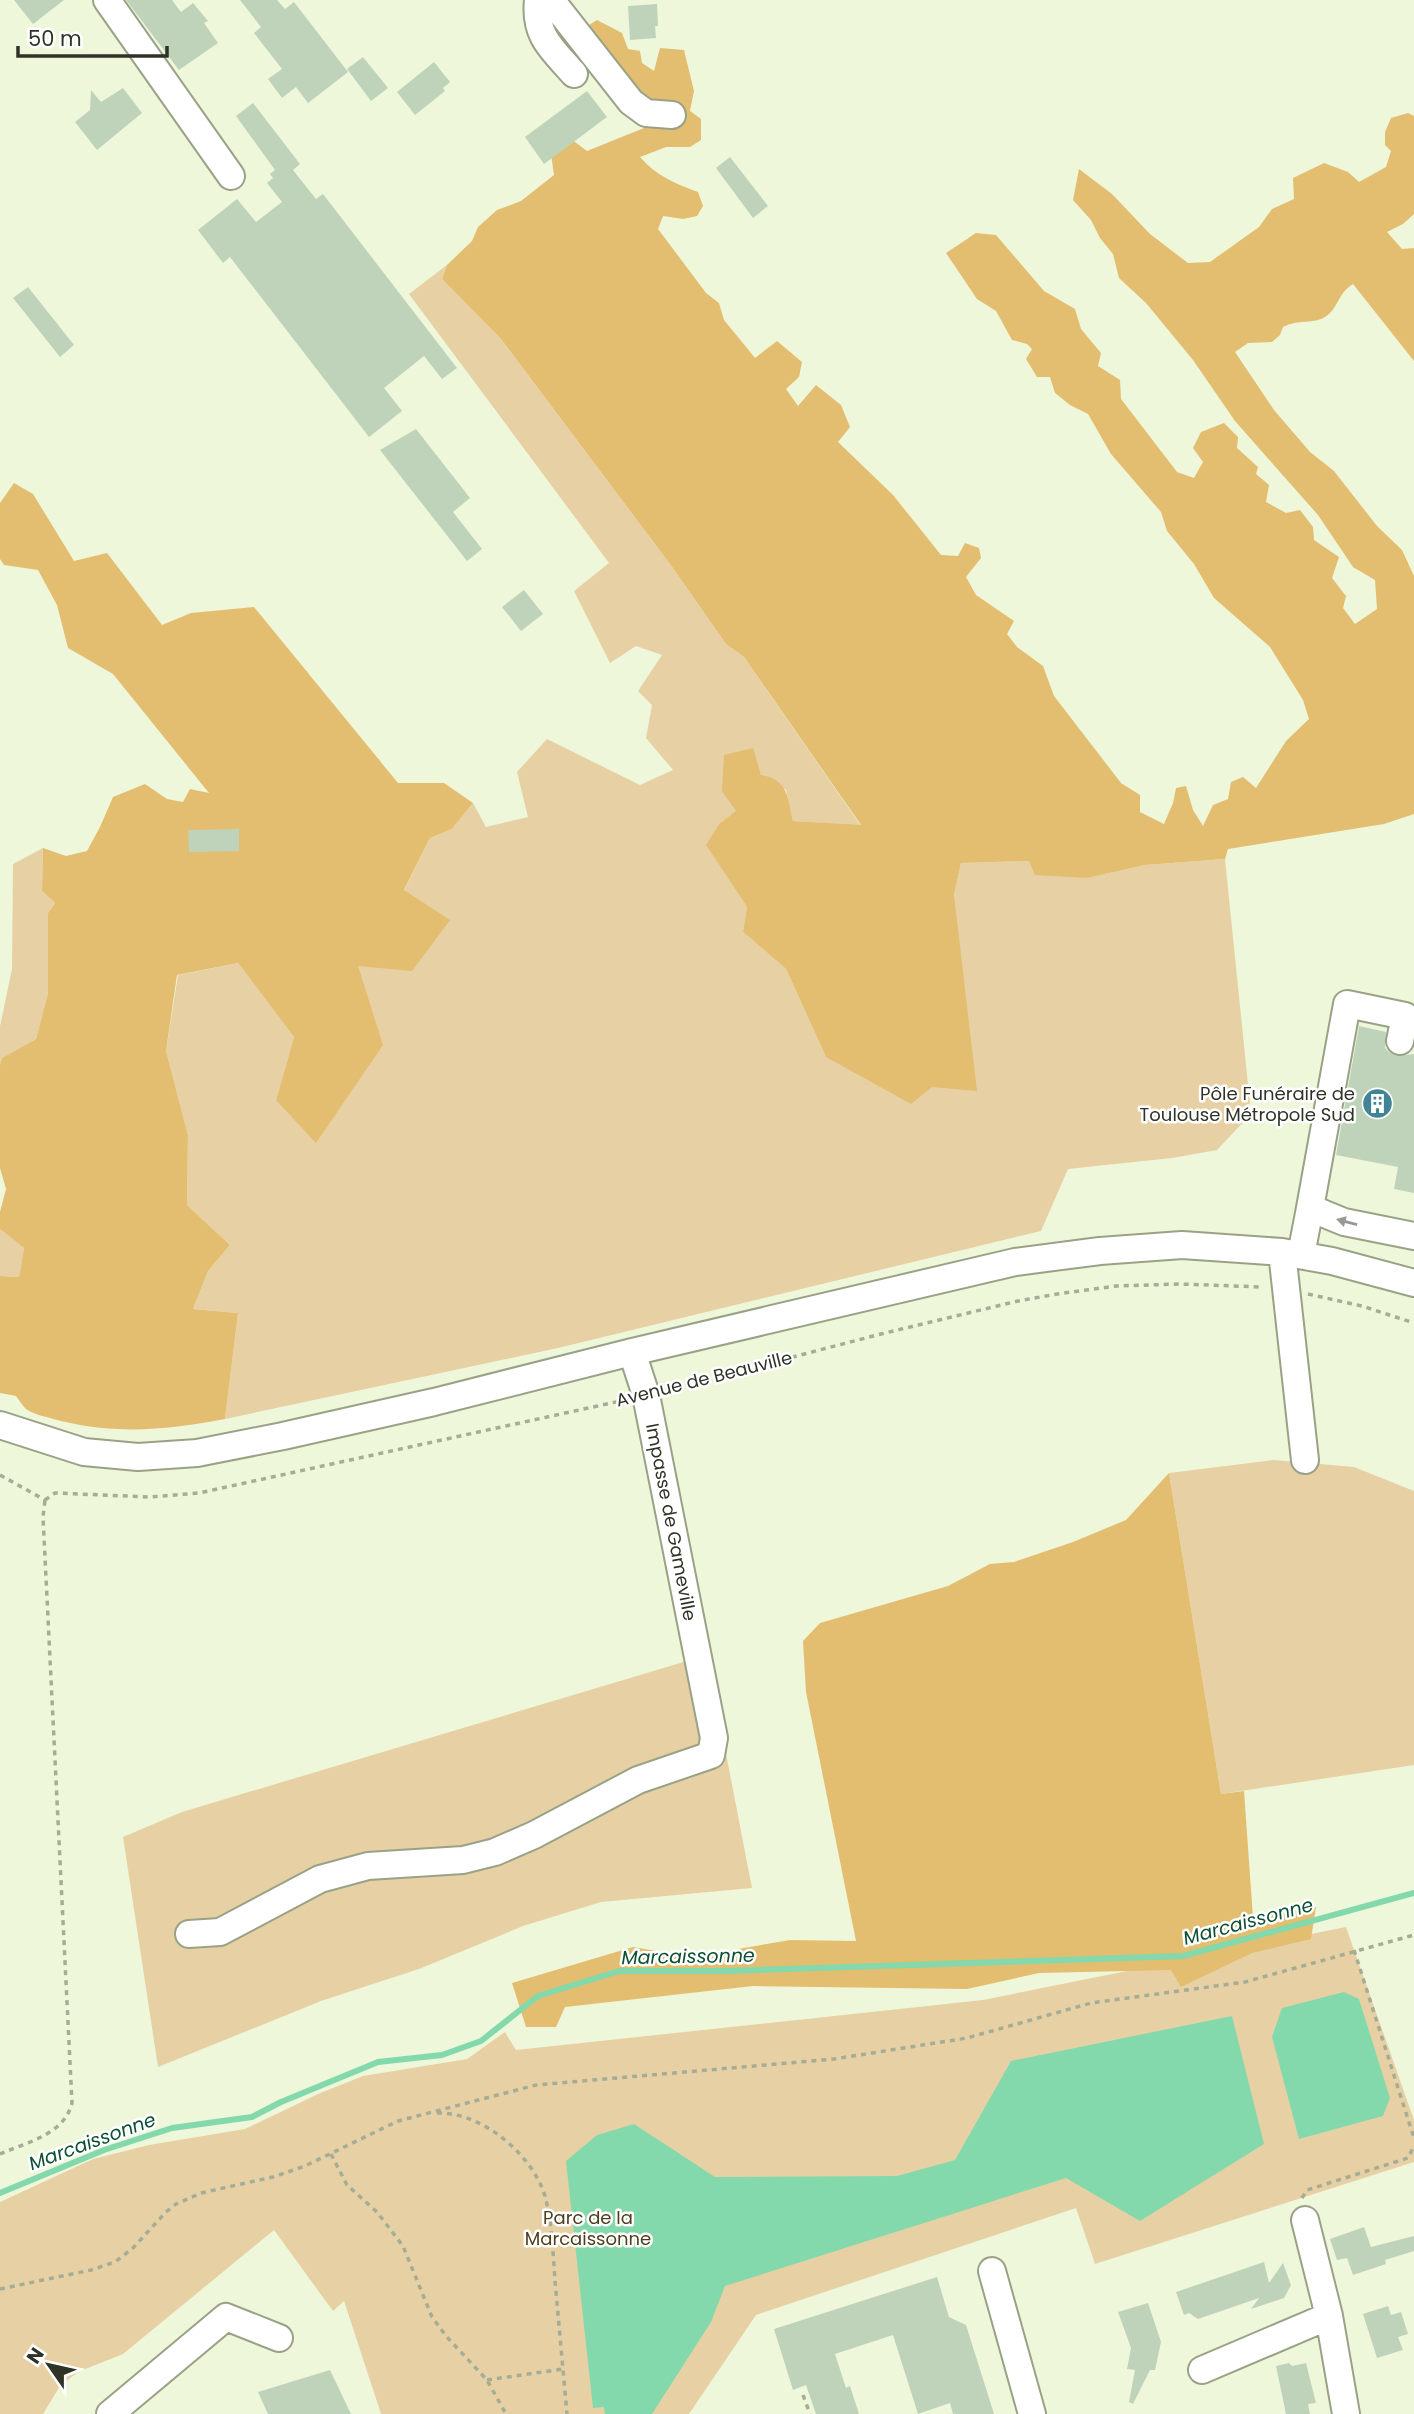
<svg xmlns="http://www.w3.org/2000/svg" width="1414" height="2414" viewBox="0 0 1414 2414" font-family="Poppins,sans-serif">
	<rect width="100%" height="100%" fill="#eef7da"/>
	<path fill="#e7d1a4" d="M447,265L442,279L501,339L670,564L726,644L744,657L861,826L793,821L786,790L761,776L757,765L737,811L719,824L707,846L747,907L743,932L786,969L826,1057L954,895L961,863L1030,861L1086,878L1145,865L1225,859L1251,1114L1217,1150L1172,1158L1068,1169L1041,1231L558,1348L225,1419L238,1313L193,1309L208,1271L230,1245L187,1205L188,1135L166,1051L178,975L238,963L294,1037L276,1100L358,966L449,920L404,891L430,838L452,829L473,803L486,827L528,817L517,772L547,739L640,785L673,770L646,738L652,705L638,691L662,655L636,646L610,663L574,591L609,563L409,294Z
		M43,848L42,891L55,903L48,913V993L36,1039L2,1058L0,1065V1026L12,969L13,864Z
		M0,1229L24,1248L19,1277L0,1276Z
		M1274,1460L1354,1467L1414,1491V1765L1221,1794L1169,1473Z
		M707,1655L752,1888L601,1902L523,1926L419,1969L321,2001L158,2067L123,1837L182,1812Z
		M1346,1927L1414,2120V2162L1095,2264L1076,2208L756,2315L689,2414H381L344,2301L333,2311L274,2230L123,2354L78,2372L60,2386L43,2414H0V2202L93,2159L149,2145L245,2129L318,2094L363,2076L467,2059L505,2032L516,2050L983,2000Z"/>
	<path fill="#e3bd70" d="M597,20L622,33L628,49L640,51L642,63L654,71L660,48L684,50L694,91L690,111L701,119V140L690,147H666L640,157C655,175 676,184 698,192L703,206L697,216L683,219L663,216L658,229L706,293L719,303L724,320L755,358L777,341L802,362L799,377L786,389L798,406L816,385L841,405L850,427L838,442L893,495L941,555L958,556L965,543L979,548L981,558L966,577L976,595L1014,621L1007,634L1017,647L1043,666L1054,696L1121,783L1140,795V812L1164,824L1173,803L1176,788L1186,786L1193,810L1203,826L1213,805L1228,799L1231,782L1243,777L1256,788L1286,741L1309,719L1303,700L1270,647L1214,598L1194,564L1167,531L1161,512L1111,454L1088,414L1070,405L1055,393L1050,377H1037L1026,359L1032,349L1027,344L1012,340L996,311L977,299L946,253L976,233L996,235L1044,291L1075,309L1081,329L1101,353L1098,366L1120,380L1121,399L1177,472L1194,478L1203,462L1193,448L1201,432L1224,423L1238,437L1237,448L1258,467L1256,474L1269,485L1266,502L1286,513L1300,510L1313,527L1314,540L1339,557L1332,578L1346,596L1343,608L1355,624L1377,609L1375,580L1353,567L1318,515L1235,421L1193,360L1146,303L1119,278L1113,254L1100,238L1091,220L1073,200L1079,169L1112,194L1150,234L1188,263L1210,262L1259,227L1272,209L1294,199L1293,178L1324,163L1348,172L1359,182L1386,167L1391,151L1385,145V132L1391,118L1408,113L1414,116V214L1403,224L1387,232L1402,249L1414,248V361L1353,284C1337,294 1339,308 1325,317C1315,324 1298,319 1283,327L1280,335L1272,342L1248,343L1235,352L1274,410L1310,452L1334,471L1377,526L1402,550L1414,576V814L1384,824L1228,849L1225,859L1145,865L1087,878L1035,875L1029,861L961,863L954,895L977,1091L932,1087L911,1104L826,1057L786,969L743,932L747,907L706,845L719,824L736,811L722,791L724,755L753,748L761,775C788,779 788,798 793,821L861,825L744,657L726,644L670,564L501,339L442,279L447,265L472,241L478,227L497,210L521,201L554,175L551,154L571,139L587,151L654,124L643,114L593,43L589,25Z
		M14,483L33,494L74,561L107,553L162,625L191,613L254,607L398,783H444L473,803L452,829L430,838L404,890L450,920L412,971L358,966L383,1045L316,1143L276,1100L294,1037L238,963L177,975L166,1051L188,1135L187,1205L230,1245L208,1271L193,1309L238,1313L225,1419C166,1430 116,1435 57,1420C48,1417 34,1415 26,1409C23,1406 19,1400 16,1396L0,1393V1276L19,1277L24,1248L0,1229V1212L6,1189L0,1168V1065L2,1058L36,1039L48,993V913L55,903L42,891L43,848L66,856L87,851L100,827L113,797L145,784L167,799L183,802L190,789L209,793L113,674L68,648L57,605L38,570L4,565L0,559V503Z
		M1169,1473L1221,1794L1244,1791L1253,1918L1316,1907L1311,1939L1252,1953L1181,1987L1171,1970L1039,1973L967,1989L753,1986L565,2007L556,2027H526L512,1983L633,1947L692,1957L790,1940L856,1941L806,1692L803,1641L820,1623L948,1586L990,1564L1014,1562L1073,1542L1126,1520Z"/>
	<path fill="#84d9ac" d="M1344,1992L1359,1999L1390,2098L1383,2116L1299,2139L1272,2037L1282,2008Z
		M1232,2016L1264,2144L1140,2221L1066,2178L725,2286L711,2322L652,2414H605L604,2407L593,2408L566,2161L597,2135L634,2124L715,2177L897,2176L955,2160L1011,2061Z"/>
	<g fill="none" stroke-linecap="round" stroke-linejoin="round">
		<path stroke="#84d9ac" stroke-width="6" d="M0,2193L104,2150L172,2128L252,2117L281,2102L378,2062L442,2055L481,2041L538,1996L619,1971H727L1183,1956L1414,1893"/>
	</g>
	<path fill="#bfd3bb" d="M14,0H64L33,24Z
		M126,0H172L181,12L193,3L208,21L204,23L218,43L179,70Z
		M240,0H277L285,9L294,2L348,72L308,103L296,87L282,98L268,79L282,69L254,33L261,27Z
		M657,4L658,26H655L656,38L630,40L628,6Z
		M363,57L388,88L371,101L347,69Z
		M434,62L450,82L443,88L445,91L415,115L397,92Z
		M123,88L142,113L97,150L75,122L90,110L91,90L101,102Z
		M587,91L607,117L544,164L525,137Z
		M253,103L300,164L293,170L316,199L323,194L457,368L442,379L424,356L384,388L402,411L369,437L230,257L223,263L198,230L237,199L256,222L282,202L267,183L273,178L270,174L275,170L236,116Z
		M730,157L768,206L753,218L716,168Z
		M28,287L74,345L60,357L13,298Z
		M416,429L470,498L453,512L482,549L467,561L380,450Z
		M524,590L543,614L521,631L502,607Z
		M239,829V851L189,852L188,830Z
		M1359,1026L1386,1032L1385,1048L1390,1053L1398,1056L1414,1054V1193L1394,1189L1398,1167L1336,1155Z
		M1364,2227L1371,2247L1414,2236V2251L1385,2260L1386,2264L1353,2275L1347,2258L1337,2260L1330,2239Z
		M1264,2262L1269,2283L1283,2263L1291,2285L1284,2298L1251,2309L1259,2298L1198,2319L1189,2313L1184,2315L1176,2292Z
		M937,2277L949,2317L966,2325L994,2414H953L950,2403L918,2414L893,2335L835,2354L846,2388L850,2386L859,2414H816L806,2385L793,2390L774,2329Z
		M1148,2303L1161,2342L1155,2370H1150L1133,2404L1129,2402L1135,2370L1127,2369L1131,2348L1118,2312Z
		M1388,2306L1391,2315L1401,2312L1408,2334L1398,2337L1403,2350L1377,2358L1363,2314Z
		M1289,2363L1292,2366L1306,2363L1316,2403L1308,2404L1310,2414H1286L1276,2366Z
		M330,2370L351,2414H268L258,2392Z"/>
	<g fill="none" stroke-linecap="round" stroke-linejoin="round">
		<defs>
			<path id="minor" d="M107,0L231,176
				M538,0C534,36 552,49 574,74
				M551,0L631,102L646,113L672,115
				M1310,1208L1347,1004L1405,1016L1400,1041
				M1282,1252L1305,1460
				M1301,1255L1310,1208L1344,1222L1414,1236
				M0,1425L84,1452L138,1457L197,1453L283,1436L434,1402L632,1352L1015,1262L1100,1251L1182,1245L1282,1252L1332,1261L1414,1283
				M189,1934L220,1932L320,1879L368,1866L463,1860L495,1852L534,1835L638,1780L711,1755L714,1738L646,1395L632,1352
				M1305,2220L1329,2316L1346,2414
				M992,2271L1032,2414
				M1202,2370L1329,2316
				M110,2414L226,2317L279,2338"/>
		</defs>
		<use href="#minor" stroke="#99a286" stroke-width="30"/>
		<path stroke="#a6ad96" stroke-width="3.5" stroke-dasharray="5 5" stroke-linecap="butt" d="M1308,1294L1362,1306L1414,1323
			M666,1390L881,1334L1018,1301L1057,1294L1116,1286L1180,1284L1262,1287
			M0,1475L45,1500
			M45,1500L55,1493L150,1497L199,1493L625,1400
			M1354,1950L1414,2138
			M437,2113C482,2112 532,2154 545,2196C552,2223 553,2253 555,2281C559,2325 563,2370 567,2414
			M0,2154C27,2142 64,2135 72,2103L43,1517L45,1500
			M331,2154L347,2185L377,2212L403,2246L432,2317L446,2336L487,2380L506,2414
			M1302,2198L1307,2190L1408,2158L1414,2146
			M0,2289L91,2270L115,2262L133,2248L166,2212L176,2204L201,2193L273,2177L305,2166L398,2121L536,2085L834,2059L967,2038L1091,2003L1245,1982L1414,1935
			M487,2380L563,2369
			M803,2395L810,2414"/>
		<use href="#minor" stroke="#fff" stroke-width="26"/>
	</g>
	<defs><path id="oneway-solid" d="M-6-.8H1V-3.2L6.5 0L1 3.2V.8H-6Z" transform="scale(1.75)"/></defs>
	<use fill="#979993" href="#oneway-solid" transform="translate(1347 1222) rotate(-165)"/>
	<defs>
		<symbol id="building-disc" viewBox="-11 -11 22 22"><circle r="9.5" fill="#418495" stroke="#fff"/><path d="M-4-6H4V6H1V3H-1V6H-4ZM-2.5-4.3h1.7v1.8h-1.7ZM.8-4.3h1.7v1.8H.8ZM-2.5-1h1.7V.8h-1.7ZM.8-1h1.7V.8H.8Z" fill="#fff"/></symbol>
	</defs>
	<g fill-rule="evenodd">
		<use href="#building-disc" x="1360" y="1086" width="35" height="35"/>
	</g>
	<g text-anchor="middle" stroke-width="5" stroke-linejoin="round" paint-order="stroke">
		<g font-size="18" fill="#2f3327" stroke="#fff" text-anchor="end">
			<text x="1355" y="1100">Pôle Funéraire de<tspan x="1355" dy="21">Toulouse Métropole Sud</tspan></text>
		</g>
		<g font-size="18" fill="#2f3327" stroke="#fff">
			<text transform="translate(704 1379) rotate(-14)" y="6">Avenue de Beauville</text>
			<text transform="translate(671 1522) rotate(79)" y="6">Impasse de Gameville</text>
		</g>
		<g font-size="18" fill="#4e3e1d" stroke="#fff">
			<text x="588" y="2224">Parc de la<tspan x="588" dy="21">Marcaissonne</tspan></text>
		</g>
		<g font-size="19" font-style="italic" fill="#0c5033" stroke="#fff">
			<text transform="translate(1248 1921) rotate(-15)" y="7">Marcaissonne</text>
			<text transform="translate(688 1956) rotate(-1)" y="7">Marcaissonne</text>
			<text transform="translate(92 2141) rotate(-20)" y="7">Marcaissonne</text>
		</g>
	</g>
	<g transform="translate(49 2365) rotate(304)" stroke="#ffffff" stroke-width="5" paint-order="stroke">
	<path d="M0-5L12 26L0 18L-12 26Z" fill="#2f3327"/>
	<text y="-10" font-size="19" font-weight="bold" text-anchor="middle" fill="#2f3327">N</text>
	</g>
	<path d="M18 46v10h149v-10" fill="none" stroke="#2f3327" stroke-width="3.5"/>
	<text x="28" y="46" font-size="21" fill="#2f3327" stroke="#ffffff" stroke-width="5" paint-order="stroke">50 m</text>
</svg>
